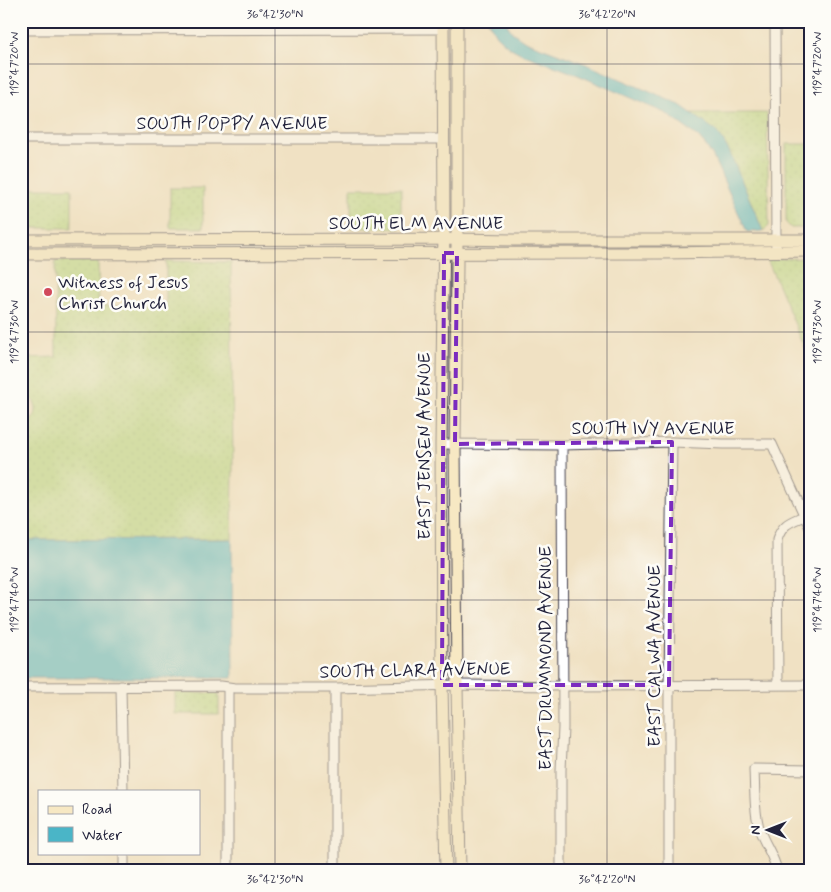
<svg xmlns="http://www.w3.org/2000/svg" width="831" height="892" viewBox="0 0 831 892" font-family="Mynerve,sans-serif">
	<defs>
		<pattern id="grass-dots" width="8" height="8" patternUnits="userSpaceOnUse" patternTransform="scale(1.25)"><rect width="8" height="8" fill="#b2d882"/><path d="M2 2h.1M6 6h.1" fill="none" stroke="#99b971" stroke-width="1.8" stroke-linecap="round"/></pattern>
	</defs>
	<rect width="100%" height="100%" fill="#fdfcf7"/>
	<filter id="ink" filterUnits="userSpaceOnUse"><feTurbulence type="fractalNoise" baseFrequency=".02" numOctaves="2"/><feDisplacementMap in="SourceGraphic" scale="10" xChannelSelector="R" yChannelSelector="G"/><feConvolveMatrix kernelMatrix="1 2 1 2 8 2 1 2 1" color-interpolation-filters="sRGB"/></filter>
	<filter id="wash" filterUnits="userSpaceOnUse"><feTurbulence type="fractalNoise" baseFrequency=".0096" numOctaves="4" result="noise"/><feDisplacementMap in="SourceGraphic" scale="20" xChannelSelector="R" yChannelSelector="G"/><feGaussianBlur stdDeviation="1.12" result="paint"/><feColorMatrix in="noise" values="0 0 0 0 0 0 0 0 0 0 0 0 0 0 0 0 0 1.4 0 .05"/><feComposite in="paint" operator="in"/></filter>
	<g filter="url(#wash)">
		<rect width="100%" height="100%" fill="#f0e1c3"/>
		<path fill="url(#grass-dots)" stroke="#6a7d5e" d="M691,113H767L769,226L763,231L729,151L722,139Z
			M786,144H810V228H791L786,223Z
			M22,188H72V228H22Z
			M170,188H203V228H170Z
			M351,188H401V228H351Z
			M810,258V360L767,259Z
			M55,261H98L99,306H166V261L231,262L233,468L232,539L21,540V426C32,423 40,413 34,402C32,397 26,395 24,390C21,381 23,367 23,358L56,357Z
			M175,693H219V714H175Z"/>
		<path fill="#4ab5c7" stroke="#366c81" d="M488,21H505L512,32L525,41L586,64L680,105L715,130L722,139L729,151L763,231L747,232L713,157L706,146L698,137L667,114L578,75L522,54L509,47L496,35Z
			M232,539L233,678H21V540Z"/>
	</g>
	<g filter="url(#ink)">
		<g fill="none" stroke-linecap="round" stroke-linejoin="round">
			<defs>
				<path id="street" d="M775,21L776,246
					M21,30L443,29
					M21,139H443
					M441,444L562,445L672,442L723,444H772L810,528
					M778,685L777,540C782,524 790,522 804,516
					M121,686L123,791
					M21,687L221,686L235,688H335L457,685L563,686L810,685
					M228,687V871
					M335,688V871
					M124,853V871
					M561,871V770L563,728L562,445
					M669,871V685L672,442
					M777,871C774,856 765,845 760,831C754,812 755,790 754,769L810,770"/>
				<path id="secondary" d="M443,21L444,229L441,444L442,685L446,871
					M457,21V264L455,444L457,685L460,871
					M21,240L457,239L513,240H810
					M21,254L663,253L810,251"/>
			</defs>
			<use href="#street" stroke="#413f4f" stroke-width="11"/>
			<use href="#secondary" stroke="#413f4f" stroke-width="13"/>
			<use href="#street" stroke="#fff" stroke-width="9"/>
			<use href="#secondary" stroke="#f7e8c3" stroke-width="11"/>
		</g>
	</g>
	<path d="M0 0H831V892H0ZM444,253H457L455,444L672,442L669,685H442Z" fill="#f0e1c3" fill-opacity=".55" fill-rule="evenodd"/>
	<path fill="none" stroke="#7b2cbf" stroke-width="4" stroke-dasharray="10 6" stroke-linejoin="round" d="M444,253H457L455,444L672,442L669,685H442Z"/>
	<path fill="none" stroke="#22223b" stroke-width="1" stroke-opacity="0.45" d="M275,21V871M607,21V871M21,64H810M21,332H810M21,600H810M21,868H810"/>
	<circle fill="#d1495b" stroke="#fdfcf7" stroke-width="2" cx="48" cy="292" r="5"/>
	<g text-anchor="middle" stroke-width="5" stroke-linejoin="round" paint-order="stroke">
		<g font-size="18" fill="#22223b" stroke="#fdfcf7">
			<text x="232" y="129">SOUTH POPPY AVENUE</text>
			<text x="416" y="229">SOUTH ELM AVENUE</text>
			<text x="653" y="434">SOUTH IVY AVENUE</text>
			<text transform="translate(424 446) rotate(-90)" y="6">EAST JENSEN AVENUE</text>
			<text transform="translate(654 656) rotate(-90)" y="6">EAST CALWA AVENUE</text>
			<text transform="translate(545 658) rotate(-90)" y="6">EAST DRUMMOND AVENUE</text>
			<text transform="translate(415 670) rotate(-1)" y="6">SOUTH CLARA AVENUE</text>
		</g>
		<g font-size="18" fill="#22223b" stroke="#fdfcf7" text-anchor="start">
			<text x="58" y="288">Witness of Jesus<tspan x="58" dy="21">Christ Church</tspan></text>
		</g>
	</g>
	<rect width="831" height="892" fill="none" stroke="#fdfcf7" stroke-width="55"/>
	<rect x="38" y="790" width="162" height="65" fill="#fdfcf7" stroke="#a5a5ac"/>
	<rect x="48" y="806" width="25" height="8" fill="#f7e8c3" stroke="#a5a5ac"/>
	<text x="82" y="814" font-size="15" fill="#22223b">Road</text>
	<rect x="48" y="827" width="25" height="15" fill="#4ab5c7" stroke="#a5a5ac"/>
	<text x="82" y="840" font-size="15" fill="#22223b">Water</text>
	<g transform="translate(768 830) rotate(270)" stroke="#fdfcf7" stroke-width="4" paint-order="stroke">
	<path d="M0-4L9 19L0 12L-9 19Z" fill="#22223b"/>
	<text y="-8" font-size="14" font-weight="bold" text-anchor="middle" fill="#22223b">N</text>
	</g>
	<rect x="28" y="28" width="776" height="836" fill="none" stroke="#22223b" stroke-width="2"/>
	<g font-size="12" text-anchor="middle" fill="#22223b">
		<text x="275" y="18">36°42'30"N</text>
		<text x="607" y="18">36°42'20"N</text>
		<text transform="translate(817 64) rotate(-90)" y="4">119°47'20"W</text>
		<text transform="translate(14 64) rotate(-90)" y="4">119°47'20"W</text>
		<text transform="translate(817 332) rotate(-90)" y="4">119°47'30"W</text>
		<text transform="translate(14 332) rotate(-90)" y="4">119°47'30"W</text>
		<text transform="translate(817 600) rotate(-90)" y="4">119°47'40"W</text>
		<text transform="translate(14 600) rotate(-90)" y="4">119°47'40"W</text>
		<text x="275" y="883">36°42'30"N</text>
		<text x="607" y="883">36°42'20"N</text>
	</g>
</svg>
